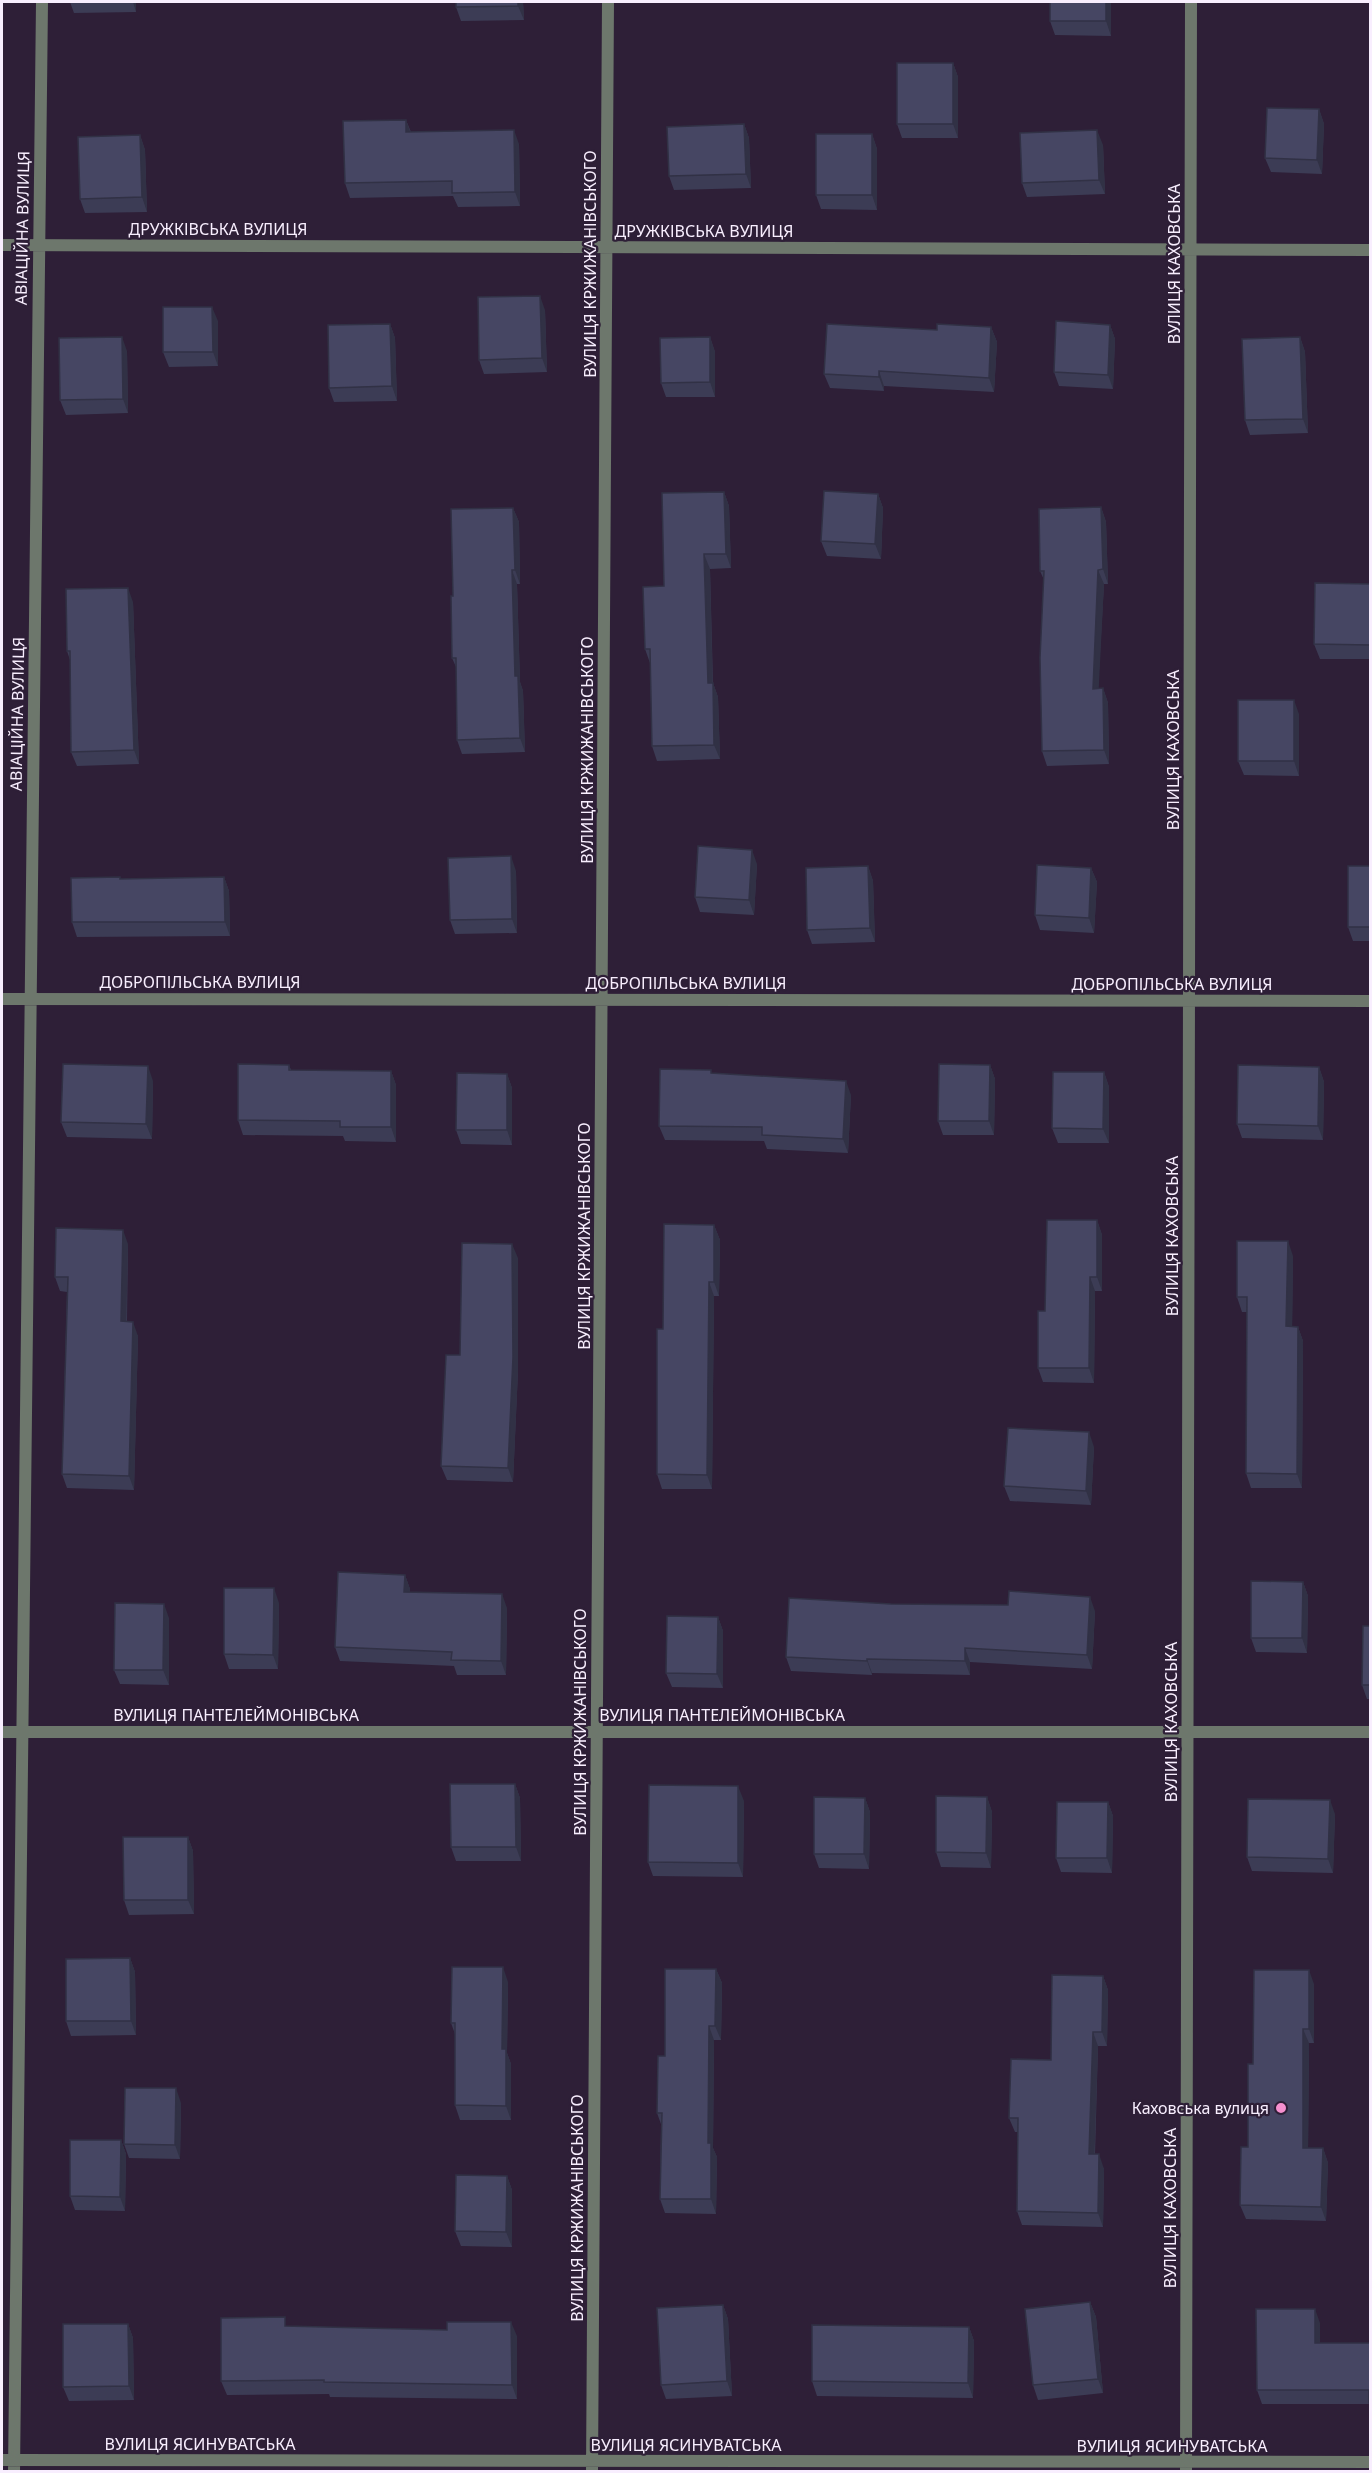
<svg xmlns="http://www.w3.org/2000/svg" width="1372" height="2473" viewBox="0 0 1372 2473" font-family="'Noto Sans',sans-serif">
	<rect width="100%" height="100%" fill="#2e1f37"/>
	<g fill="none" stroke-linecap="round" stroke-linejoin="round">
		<path stroke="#6d776c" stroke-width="12" d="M2,245L1370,250
			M2,999L1370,1001
			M2,1732H1370
			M2,2460L1370,2462
			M14,2472L42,2
			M592,2472L608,2
			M1186,2472L1191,2"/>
	</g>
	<path fill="#3c3c55" d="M70,2H136V12L74,13Z
		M456,2H523L524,20L461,21L456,7Z
		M725,2H781V3Z
		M1111,2V36L1055,35L1050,21Z
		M953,63L958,77V138H902L897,124Z
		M1319,109L1324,124L1322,174L1271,172L1265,158Z
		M406,120L411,132L519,144L520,206L458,207L453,196L350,198L345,183Z
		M744,124L749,138L751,188L674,190L669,176Z
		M872,134L877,149V210L821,209L816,195Z
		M140,135L145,150L147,212L85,213L80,199Z
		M1103,145L1105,194L1027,197L1022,183Z
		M545,310L547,372L484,374L479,360Z
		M218,321V366L169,367L163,352Z
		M390,324L395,338L397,401L334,402L329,388Z
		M1110,325L1115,339L1113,389L1059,386L1054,372Z
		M991,327L997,342L994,392L884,386V391L830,388L824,374L937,330Z
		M710,337L715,352V397H666L661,383Z
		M1300,337L1305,352L1308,433L1250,435L1245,420Z
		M127,351L128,413L66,415L60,400Z
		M724,492L729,506L731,568L710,569L713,683L718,697L720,759L657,761L652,746L650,663L645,649L664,586Z
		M878,494L883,508L881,559L827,556L821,541Z
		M1101,507L1106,522L1108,584H1104L1098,689L1103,688L1108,703L1109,764L1047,766L1042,751L1044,580L1040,571Z
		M513,508L519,522L520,584H517L520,682L523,691L525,752L462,754L457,740L456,667L452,658L453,596Z
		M1371,584V659H1320L1314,644Z
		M133,602L139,764L77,766L71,752L70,660L67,651Z
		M1299,714V776L1244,775L1238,761Z
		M757,864L754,915L700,912L695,897Z
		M868,866L873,881L875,942L812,944L807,930Z
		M1371,866V941H1353L1348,927Z
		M1091,868L1097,882L1094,933L1040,930L1035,915Z
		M516,871L517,933L455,934L450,920Z
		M224,877L229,891L230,936L77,937L72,922L121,879Z
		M289,1065L291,1070L391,1071L396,1085V1142L345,1141L343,1136L243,1135L238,1120Z
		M990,1065L995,1079L994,1135H943L938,1121Z
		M1319,1067L1324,1082L1323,1140L1242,1138L1237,1124Z
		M1104,1072L1109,1087V1143H1058L1052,1128Z
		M712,1073L851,1095L848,1153L767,1149L764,1141L665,1140L659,1126Z
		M507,1074L512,1088V1145L461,1144L456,1130Z
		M153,1081L152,1139L67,1137L61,1122Z
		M1097,1220L1102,1235V1291H1095L1094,1383L1043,1382L1038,1368Z
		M714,1225L720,1240L719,1296H714L712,1489H662L657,1474L663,1329Z
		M128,1244L127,1321L138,1336L134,1490L67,1488L62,1474L67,1292L60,1291L55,1277Z
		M1293,1256L1292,1326L1298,1327L1303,1341L1302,1488H1251L1246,1473L1247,1312H1242L1237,1297Z
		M518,1258V1371L513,1482L447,1480L441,1466L460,1355Z
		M1094,1447L1091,1505L1010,1501L1004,1486Z
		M405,1575L410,1589V1593L507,1608L506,1675H457L454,1666L340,1661L335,1647Z
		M1303,1582L1308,1596L1307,1653L1256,1652L1251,1638Z
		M279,1603L278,1669H229L224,1654Z
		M891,1604L1095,1611L1092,1669L970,1662V1675L872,1673V1675L791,1671L786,1657Z
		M718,1617L723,1631V1688L672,1687L666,1673Z
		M169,1618V1685L120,1684L114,1670Z
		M1371,1626V1699H1367L1362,1685Z
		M515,1784L520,1798L521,1861H456L451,1847Z
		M987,1797L992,1812L991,1868L941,1867L936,1852Z
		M865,1798L870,1812L869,1869L819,1868L814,1854Z
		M744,1801L743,1877L653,1876L648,1862Z
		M1108,1802L1113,1816L1112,1873L1061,1872L1056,1858Z
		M1335,1814L1333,1873L1252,1871L1247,1857Z
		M188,1837L193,1851L194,1914L129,1915L124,1900Z
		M130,1958L135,1972L136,2035L71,2036L66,2021Z
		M716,1969L722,1983L721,2040H714L713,2148L717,2157L716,2214L665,2213L660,2199L661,2124L657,2113L665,2056Z
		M1103,1976L1108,1990L1107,2046H1098L1095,2154L1104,2169L1103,2227L1022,2225L1017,2211L1018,2132H1015L1009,2118L1051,2060Z
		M508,1982L507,2053L511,2064V2120H460L455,2105V2034L451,2023Z
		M1314,1984V2043H1309L1308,2148H1323L1328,2163L1326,2221L1246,2219L1240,2205L1248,2147L1253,2064Z
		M181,2103L180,2159L129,2158L124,2144Z
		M121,2140L126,2154L125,2211L75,2210L70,2196Z
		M507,2176L512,2190V2247L461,2246L455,2231Z
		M1090,2302L1096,2317L1103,2393L1038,2400L1033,2385Z
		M723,2305L728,2319L732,2396L666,2399L661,2385Z
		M1320,2323V2343H1371V2408L1369,2404H1262L1257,2390Z
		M128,2324L133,2338L134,2400L69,2401L63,2387Z
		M289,2326L447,2330L517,2336V2399L330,2397L329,2394L227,2395L221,2381Z
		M969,2327L974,2341L973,2398L817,2396L812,2381Z"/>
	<path fill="#313145" d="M133,2H136V12Z
		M518,2H523L524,20L518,6Z
		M1106,2H1111V36L1106,21Z
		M953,63L958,77V138L953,124Z
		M1319,109L1324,124L1322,174L1317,160Z
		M406,120L411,134L406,132Z
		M744,124L749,138L751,188L746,174Z
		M514,130L519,144L520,206L515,192Z
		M1097,130L1103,145L1105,194L1099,180Z
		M872,134L877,149V210L872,195Z
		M140,135L145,150L147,212L142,197Z
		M540,296L545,310L547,372L542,358Z
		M212,307L218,321V366L213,352Z
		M390,324L395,338L397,401L392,386Z
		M1110,325L1115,339L1113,389L1108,375Z
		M991,327L997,342L994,392L989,378Z
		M122,337L127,351L128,413L123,399Z
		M710,337L715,352V397L710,382Z
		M1300,337L1305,352L1308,433L1303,419Z
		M879,371L884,386V391L879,377Z
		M724,492L729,506L731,568L726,554Z
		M878,494L883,508L881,559L875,544Z
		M1101,507L1106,522L1108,584L1103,569Z
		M513,508L519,522L520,584L515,570Z
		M704,554L710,569L713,697L708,683Z
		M512,570L517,584L520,682L523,691L525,752L520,738L515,676Z
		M1098,570L1104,584L1098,703L1093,689Z
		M128,588L133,602L139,764L134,750Z
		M713,683L718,697L720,759L714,745Z
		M1103,688L1108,703L1109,764L1104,750Z
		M1294,700L1299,714V776L1294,761Z
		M752,850L757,864L754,915L749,900Z
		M511,856L516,871L517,933L512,919Z
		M868,866L873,881L875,942L870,928Z
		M1091,868L1097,882L1094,933L1089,918Z
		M224,877L229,891L230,936L225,922Z
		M990,1065L995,1079L994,1135L989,1121Z
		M148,1066L153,1081L152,1139L146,1124Z
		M1319,1067L1324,1082L1323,1140L1318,1126Z
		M391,1071L396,1085V1142L391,1127Z
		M1104,1072L1109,1087V1143L1103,1129Z
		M507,1074L512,1088V1145L507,1130Z
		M846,1081L851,1095L848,1153L843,1139Z
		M1097,1220L1102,1235V1291L1097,1277Z
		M714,1225L720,1240L719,1296L714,1282Z
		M123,1230L128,1244L126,1335L121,1321Z
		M1288,1241L1293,1256L1292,1341L1286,1326Z
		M512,1244L518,1258V1371L513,1482L508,1468Z
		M1090,1277L1095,1291L1094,1383L1089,1368Z
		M709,1282L714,1296L712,1489L707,1475Z
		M133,1322L138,1336L134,1490L129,1476Z
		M1298,1327L1303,1341L1302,1488L1297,1474Z
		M1089,1432L1094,1447L1091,1505L1086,1491Z
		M405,1575L410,1589V1607L404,1592Z
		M1303,1582L1308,1596L1307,1653L1302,1638Z
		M274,1588L279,1603L278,1669L273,1655Z
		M502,1594L507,1608L506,1675L501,1661Z
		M1090,1597L1095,1611L1092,1669L1087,1655Z
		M164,1604L169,1618V1685L163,1670Z
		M718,1617L723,1631V1688L717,1674Z
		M965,1648L970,1662V1675L965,1661Z
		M867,1659L872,1673V1675L867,1661Z
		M515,1784L520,1798L521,1861L516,1847Z
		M738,1786L744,1801L743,1877L738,1863Z
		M987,1797L992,1812L991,1868L986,1853Z
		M865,1798L870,1812L869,1869L864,1854Z
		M1330,1800L1335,1814L1333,1873L1328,1859Z
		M1108,1802L1113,1816L1112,1873L1107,1858Z
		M188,1837L193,1851L194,1914L188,1900Z
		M130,1958L135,1972L136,2035L131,2021Z
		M503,1967L508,1982L507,2053L511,2064V2120L506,2106L502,2049Z
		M716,1969L722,1983L721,2040L715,2026Z
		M1309,1970L1314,1984V2043L1309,2029Z
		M1103,1976L1108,1990L1107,2046L1102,2032Z
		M709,2026L714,2040L713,2148L717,2157L716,2214L711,2199L708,2143Z
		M1303,2029L1309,2043L1308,2162L1303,2148Z
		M1093,2032L1098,2046L1094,2168L1089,2154Z
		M176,2088L181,2103L180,2159L175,2145Z
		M121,2140L126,2154L125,2211L120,2197Z
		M1323,2148L1328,2163L1326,2221L1321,2207Z
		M1099,2154L1104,2169L1103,2227L1098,2213Z
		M507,2176L512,2190V2247L506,2232Z
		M1090,2302L1096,2317L1103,2393L1098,2379Z
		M723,2305L728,2319L732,2396L727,2381Z
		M1315,2309L1320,2323V2357L1315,2343Z
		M511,2322L517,2336V2399L512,2385Z
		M128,2324L133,2338L134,2400L129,2386Z
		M969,2327L974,2341L973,2398L968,2383Z"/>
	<path fill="#464663" stroke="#313145" stroke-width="1.5" d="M456,2H518V6L456,7Z
		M1050,2H1106V21H1050Z
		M897,63H953V124H897Z
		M1267,108L1319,109L1317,160L1265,158Z
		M406,120V132L514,130L515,192L452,193V181L345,183L343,121Z
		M744,124L746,174L669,176L667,127Z
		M1097,130L1099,180L1022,183L1020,133Z
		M816,134H872V195H816Z
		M140,135L142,197L80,199L78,137Z
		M540,296L542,358L479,360L478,297Z
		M163,307H212L213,352H163Z
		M1056,321L1110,325L1108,375L1054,372Z
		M390,324L392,386L329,388L328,325Z
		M827,324L937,330V324L991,327L989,378L879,371V377L824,374Z
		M122,337L123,399L60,400L59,338Z
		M710,337V382L661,383L660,338Z
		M1300,337L1303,419L1245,420L1242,339Z
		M824,491L878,494L875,544L821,541Z
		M724,492L726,554H704L708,683H713L714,745L652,746L650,649H645L643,587L664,586L662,493Z
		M1101,507L1103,569L1098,570L1093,689L1103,688L1104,750L1042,751L1040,658L1044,571H1040L1039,509Z
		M513,508L515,570H512L515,676H518L520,738L457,740L456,658H452L451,596H453L451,509Z
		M1315,583L1371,584L1370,645L1314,644Z
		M128,588L134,750L71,752L70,651H67L66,589Z
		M1238,700H1294V761H1238Z
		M698,846L752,850L749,900L695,897Z
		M511,856L512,919L450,920L448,858Z
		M1037,865L1091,868L1089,918L1035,915Z
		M868,866L870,928L807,930L806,868Z
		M1348,866H1371V927H1348Z
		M120,877V879L224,877L225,922H72L71,878Z
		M63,1064L148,1066L146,1124L61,1122Z
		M238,1064L289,1065V1070L391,1071V1127H340V1121L238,1120Z
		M939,1064L990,1065L989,1121H938Z
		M1238,1065L1319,1067L1318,1126L1237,1124Z
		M660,1069L711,1070V1073L846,1081L843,1139L762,1135V1127L659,1126Z
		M1053,1072H1104L1103,1129L1052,1128Z
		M457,1073L507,1074V1130H456Z
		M1047,1220H1097V1277H1090L1089,1368H1038V1311H1045Z
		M664,1224L714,1225V1282H709L707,1475L657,1474V1329H663Z
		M56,1228L123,1230L121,1321L133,1322L129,1476L62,1474L68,1277H55Z
		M1237,1241H1288L1286,1326L1298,1327L1297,1474L1246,1473L1247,1297H1237Z
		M462,1243L512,1244L513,1357L508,1468L441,1466L446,1355H460Z
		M1008,1428L1089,1432L1086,1491L1004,1486Z
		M338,1572L405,1575L404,1592L502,1594L501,1661L451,1660L452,1652L335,1647Z
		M1251,1581L1303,1582L1302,1638H1251Z
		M224,1588H274L273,1655L224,1654Z
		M1009,1591L1090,1597L1087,1655L965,1648V1661L867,1659V1661L786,1657L789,1598L891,1604L1008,1605Z
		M115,1603L164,1604L163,1670H114Z
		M667,1616L718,1617L717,1674L666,1673Z
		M1363,1626H1371V1685H1362Z
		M450,1784H515L516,1847H451Z
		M649,1785L738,1786V1863L648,1862Z
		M936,1796L987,1797L986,1853L936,1852Z
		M814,1797L865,1798L864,1854H814Z
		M1248,1799L1330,1800L1328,1859L1247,1857Z
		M1057,1802H1108L1107,1858H1056Z
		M123,1837H188V1900H124Z
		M130,1958L131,2021H66V1959Z
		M452,1967H503L502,2049H506V2106L455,2105V2023H451Z
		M665,1969H716L715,2026H709L708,2143H711V2199H660L662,2113H657L658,2056H665Z
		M1254,1970H1309V2029H1303V2148H1323L1321,2207L1240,2205L1241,2147H1248V2064H1253Z
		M1052,1975L1103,1976L1102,2032H1093L1089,2154H1099L1098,2213L1017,2211L1018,2118H1009L1011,2059L1051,2060Z
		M125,2088H176L175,2145L124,2144Z
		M70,2140H121L120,2197L70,2196Z
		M456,2175L507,2176L506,2232L455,2231Z
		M1090,2302L1098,2379L1033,2385L1025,2309Z
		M723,2305L727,2381L661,2385L657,2308Z
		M1256,2309H1315V2343H1371V2403H1369V2390H1257Z
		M285,2317V2326L447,2330V2322H511L512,2385L324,2382V2380L221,2381V2318Z
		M63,2324H128L129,2386L63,2387Z
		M812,2325L969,2327L968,2383L812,2381Z"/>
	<circle fill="#f690cf" stroke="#2e1f37" stroke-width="2" cx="1281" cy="2108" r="6"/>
	<g text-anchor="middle" stroke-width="4.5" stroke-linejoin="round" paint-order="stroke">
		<g font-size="16" fill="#f8eefe" stroke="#2e1f37">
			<text transform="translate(22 228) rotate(-89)" y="6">АВІАЦІЙНА ВУЛИЦЯ</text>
			<text x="218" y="235">ДРУЖКІВСЬКА ВУЛИЦЯ</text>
			<text x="704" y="237">ДРУЖКІВСЬКА ВУЛИЦЯ</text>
			<text transform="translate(590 264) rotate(-90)" y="6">ВУЛИЦЯ КРЖИЖАНІВСЬКОГО</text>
			<text transform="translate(1174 264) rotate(-90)" y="6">ВУЛИЦЯ КАХОВСЬКА</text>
			<text transform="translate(17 714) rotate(-89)" y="6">АВІАЦІЙНА ВУЛИЦЯ</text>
			<text transform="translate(587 750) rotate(-90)" y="6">ВУЛИЦЯ КРЖИЖАНІВСЬКОГО</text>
			<text transform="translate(1173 750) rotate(-90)" y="6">ВУЛИЦЯ КАХОВСЬКА</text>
			<text x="200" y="988">ДОБРОПІЛЬСЬКА ВУЛИЦЯ</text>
			<text x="686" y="989">ДОБРОПІЛЬСЬКА ВУЛИЦЯ</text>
			<text x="1172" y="990">ДОБРОПІЛЬСЬКА ВУЛИЦЯ</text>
			<text transform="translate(584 1236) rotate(-90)" y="6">ВУЛИЦЯ КРЖИЖАНІВСЬКОГО</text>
			<text transform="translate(1172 1236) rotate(-90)" y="6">ВУЛИЦЯ КАХОВСЬКА</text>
			<text x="236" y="1721">ВУЛИЦЯ ПАНТЕЛЕЙМОНІВСЬКА</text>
			<text x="722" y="1721">ВУЛИЦЯ ПАНТЕЛЕЙМОНІВСЬКА</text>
			<text transform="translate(580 1722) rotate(-90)" y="6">ВУЛИЦЯ КРЖИЖАНІВСЬКОГО</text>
			<text transform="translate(1171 1722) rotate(-90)" y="6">ВУЛИЦЯ КАХОВСЬКА</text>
			<text transform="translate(577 2208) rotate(-90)" y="6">ВУЛИЦЯ КРЖИЖАНІВСЬКОГО</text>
			<text transform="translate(1170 2208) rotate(-90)" y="6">ВУЛИЦЯ КАХОВСЬКА</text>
			<text x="200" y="2450">ВУЛИЦЯ ЯСИНУВАТСЬКА</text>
			<text x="686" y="2451">ВУЛИЦЯ ЯСИНУВАТСЬКА</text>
			<text x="1172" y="2452">ВУЛИЦЯ ЯСИНУВАТСЬКА</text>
		</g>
		<g font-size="16" fill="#f8eefe" stroke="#2e1f37" text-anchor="end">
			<text x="1269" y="2114">Каховська вулиця</text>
		</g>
	</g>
	<rect width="1372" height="2473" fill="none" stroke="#f8eefe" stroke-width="6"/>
</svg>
